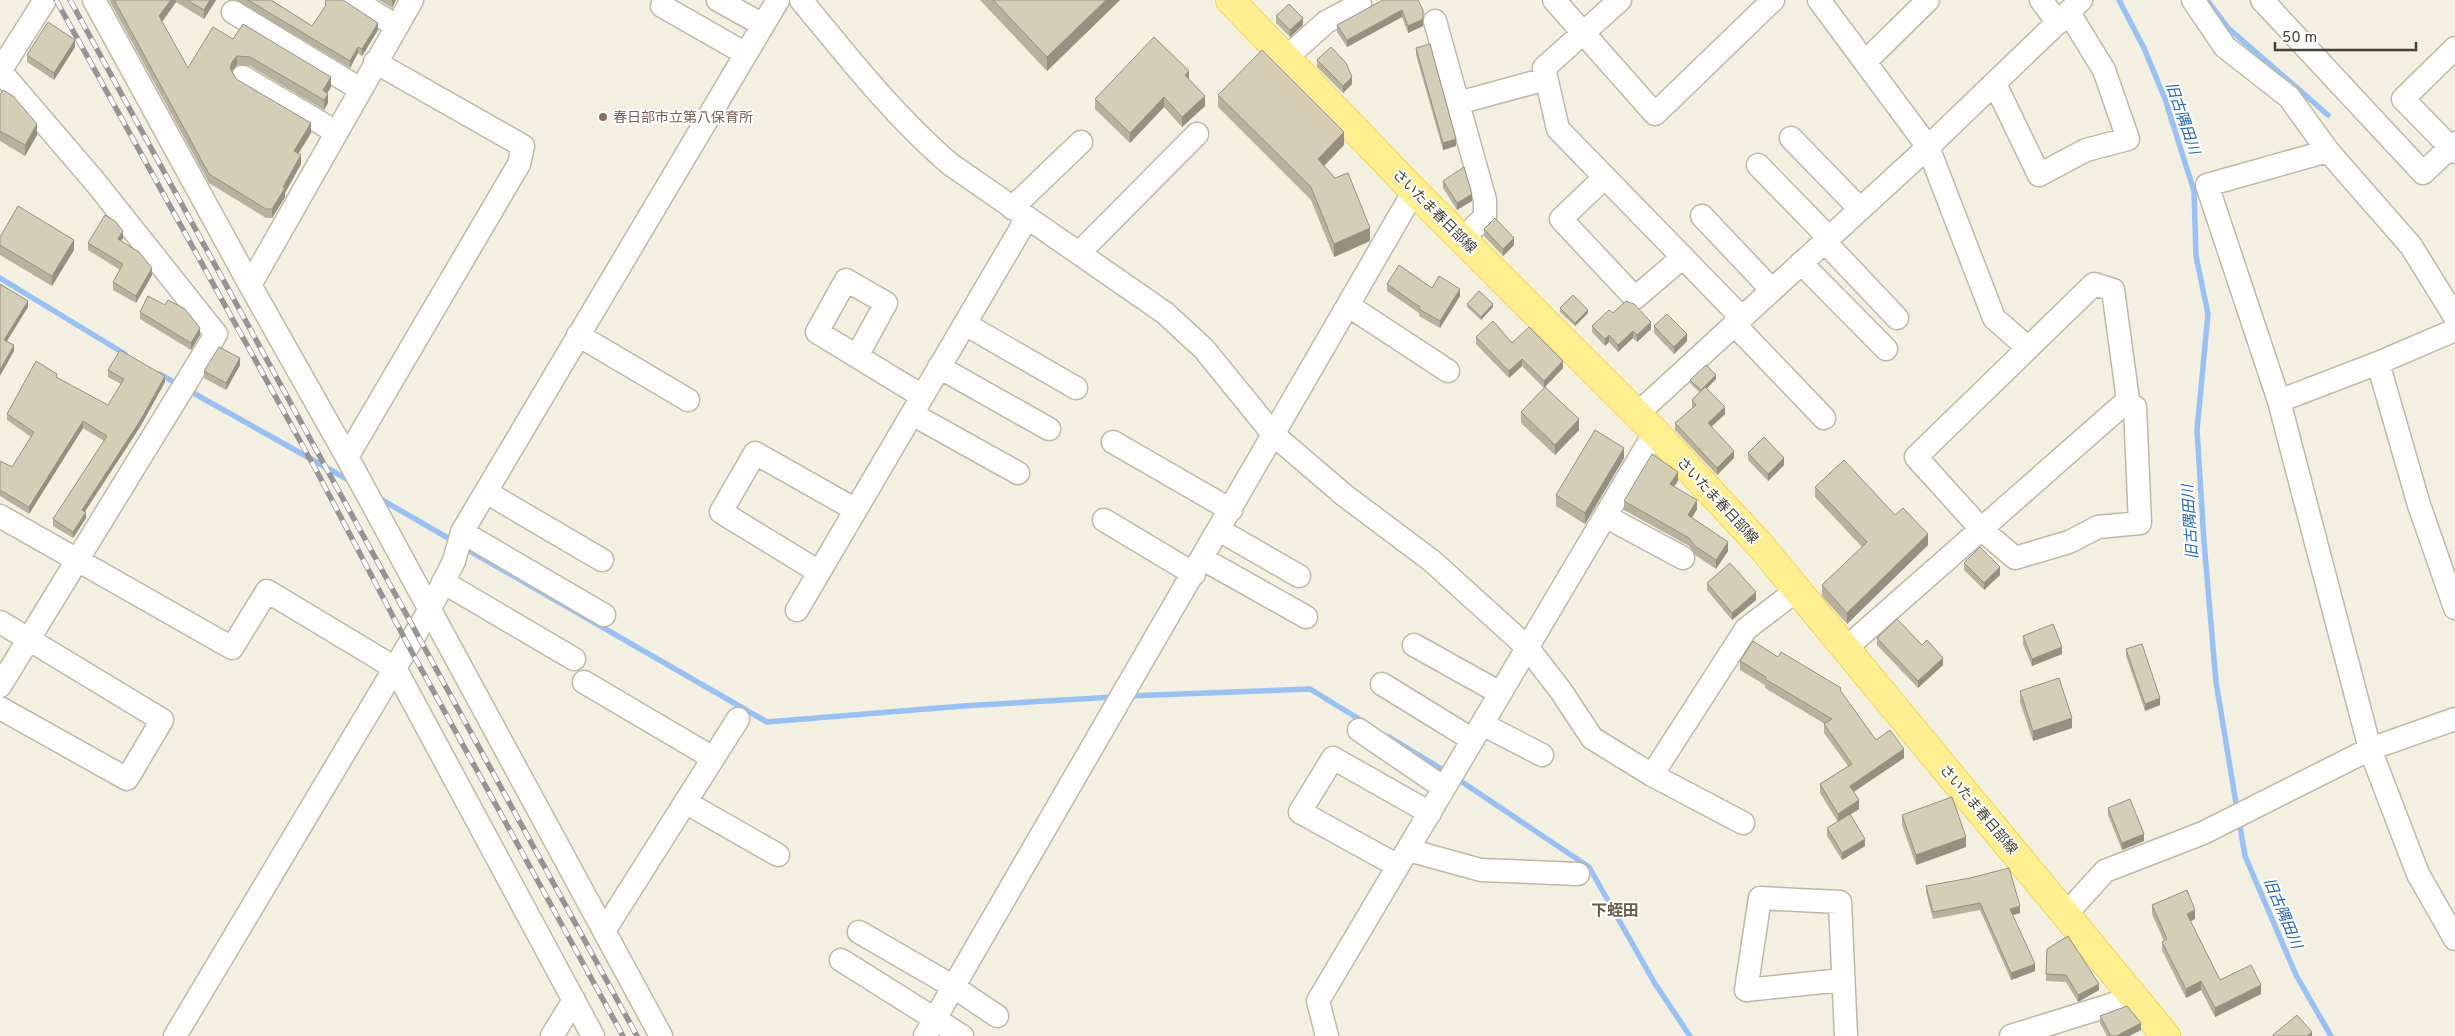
<svg xmlns="http://www.w3.org/2000/svg" width="2455" height="1036" viewBox="0 0 2455 1036" font-family="Overpass,'Noto Sans JP',sans-serif">
	<rect width="100%" height="100%" fill="#f3f0e2"/>
	<g fill="none" stroke-linecap="round" stroke-linejoin="round">
		<path stroke="#98c2f6" stroke-width="5.5" d="M2119,0L2144,48L2165,99L2194,191L2196,256L2208,314L2197,430L2204,542L2216,682L2237,809
			M2207,0L2228,28L2328,115
			M0,278L125,354
			M159,374L180,385
			M188,390L352,482
			M377,497L455,542
			M463,547L767,722L963,706L1114,697
			M1128,696L1310,689L1364,722
			M1389,737L1448,773
			M1456,778L1589,867L1654,982L1690,1036
			M2239,821L2245,856L2296,975L2331,1036"/>
		<defs>
			<path id="minor" d="M94,0L250,285L347,457L661,1036
				M354,0L396,26
				M718,0L763,25
				M801,0C848,57 894,116 950,164L1165,313L1204,349L1274,435L1344,495L1432,561L1527,647L1561,691L1592,738L1652,775L1743,823
				M1554,0L1655,114L1773,0
				M1620,0L1544,68L1558,129L1742,318
				M1819,0L1928,147L1994,318L2028,348
				M2041,0L2058,23
				M2193,0L2225,47L2289,97L2328,151L2411,246L2455,317
				M2262,0L2423,173L2455,143
				M662,6L746,54
				M233,12L360,89
				M1435,21L1485,200V217L1462,239
				M2455,48L2403,99L2455,152
				M1286,58L1326,22L1360,4
				M1865,62L1928,0
				M0,71L96,183L216,334L0,686
				M0,71L45,0
				M243,77L336,132
				M1995,84L2039,175L2086,150L2128,139L2104,70L2069,13
				M1458,103L1546,79
				M1791,138L1860,209
				M2328,151L2207,185L2279,401L2370,749L2418,874L2455,939
				M1758,165L1829,238
				M1605,177L1561,219L1635,298L1683,257
				M1012,208L1081,142
				M1702,216L1772,290
				M1825,242L1897,318
				M1079,253L1197,134
				M1801,263L1886,349
				M250,285L412,0
				M1349,306L1448,371
				M965,324L1076,388
				M1734,324L1824,418
				M578,335L688,400
				M857,356L886,303L846,280L817,332L922,396
				M2378,363L2419,505L2455,608
				M939,367L1049,429
				M2279,401L2378,363L2455,330
				M912,414L1018,473
				M1636,415L1928,147L2081,0
				M1113,442L1231,510
				M347,457L519,164L523,146L375,62
				M486,492L602,560
				M0,516L232,648L267,591L395,668L593,1036
				M1605,516L1683,558
				M1104,520L1194,574
				M1219,530L1299,576
				M462,532L604,615
				M1203,559L1306,617
				M819,572L721,512L755,453L856,510
				M443,582L574,659
				M797,610L1027,218
				M0,622L162,720L127,779L0,708
				M1414,645L1500,693
				M1846,648L2128,400L2113,290L2094,284L1916,457L1981,529L2015,558L2069,542L2098,527L2140,523L2135,407L2124,404
				M584,682L713,758
				M1382,684L1473,740
				M1482,724L1542,755
				M1359,730L1444,788
				M1652,775L1746,629L1797,590
				M685,802L778,855
				M1408,850L1481,870L1578,874
				M1398,866L1300,812L1333,758L1430,813
				M2066,914L2105,871L2203,833L2370,749L2455,719
				M604,931L738,719
				M859,932L954,987L997,1016
				M841,960L962,1036
				M1842,980L1746,990L1760,898L1840,902L1846,1036
				M175,1036L429,611L454,561L462,532L778,0
				M552,1036L574,1000
				M925,1036L1414,191
				M1327,1036L1318,1001L1655,432
				M2011,1036L2136,997"/>
			<path id="major" d="M1230,0L1414,191L1655,432L1760,545L2166,1036"/>
		</defs>
		<use href="#minor" stroke="#bfb9a4" stroke-width="25"/>
		<use href="#major" stroke="#eed555" stroke-width="30"/>
		<use href="#minor" stroke="#fff" stroke-width="22"/>
		<use href="#major" stroke="#ffef8f" stroke-width="28"/>
		<defs>
			<path id="rail" d="M56,0L315,468L408,645L623,1036
				M70,0L637,1036"/>
		</defs>
		<use href="#rail" stroke="#949494" stroke-width="5.5"/>
		<use href="#rail" stroke="#fff" stroke-width="4" stroke-dasharray="11" stroke-linecap="butt"/>
	</g>
	<path fill="#b7b19d" d="M109,0H216L204,19L176,2L162,22L188,68L233,39L331,87L327,93L328,103L324,110L250,66L237,65L231,71L236,79L311,133L299,153L301,164L285,193V197L272,218H266L209,183Z
		M236,0H271L312,26L325,7V3L378,30L362,56L358,53L350,68Z
		M379,0H396L392,8Z
		M980,0H1120L1047,71Z
		M1418,0L1423,26L1408,33L1402,17L1347,47L1337,32V25Z
		M1276,16L1303,25L1290,37L1276,23Z
		M75,47L54,80L27,62V55Z
		M1416,48L1456,146L1443,150L1416,55Z
		M1317,60L1352,84L1343,93L1317,67Z
		M1189,79L1205,106L1182,127L1164,107L1130,143L1095,109V99Z
		M0,95L37,135L25,156L0,141Z
		M1218,95L1344,145L1324,166L1335,178L1370,241L1334,257L1311,200L1218,107Z
		M1443,181L1472,201L1457,210L1443,188Z
		M1484,229L1514,245L1503,256L1484,236Z
		M0,237L74,250L52,286L0,255Z
		M123,238L121,241L152,275L136,303L113,290V282L120,270L88,250V243Z
		M1387,284L1432,288L1460,296L1440,328L1419,316V313L1387,291Z
		M1467,304L1493,307L1481,320L1467,307Z
		M1560,308L1588,313L1575,326L1560,312Z
		M140,312L200,335L191,350L140,319Z
		M1613,313L1651,329L1637,342L1633,338L1618,352L1609,342L1605,346L1592,332V326Z
		M1654,326L1687,341L1674,354L1654,333Z
		M1476,337L1512,343L1563,368L1544,388L1522,366L1509,378L1476,344Z
		M240,365L226,390L204,378V371Z
		M108,370L165,382L140,427L85,511L86,518L73,538L53,526V519L104,441L83,428L29,514L0,496V461L12,467L31,437L7,420V414L57,378L108,405L121,384L108,377Z
		M1716,379L1707,388L1725,414L1711,427L1734,458L1717,475L1675,430V423L1693,408L1692,407V400L1699,392L1690,383V380Z
		M1521,412L1579,430L1555,455L1521,423Z
		M1748,453L1784,465L1768,481L1748,460Z
		M1624,458L1585,524L1556,506V495Z
		M1678,481L1674,486L1697,509L1692,518L1728,551L1716,569L1695,555L1689,546L1624,510V501Z
		M1815,487L1928,545L1847,624L1822,596V585L1862,547L1815,497Z
		M1964,563L2000,575L1984,590L1964,570Z
		M1707,583L1756,600L1732,620L1707,590Z
		M2023,636L2062,654L2032,666L2023,644Z
		M1877,638L1922,645L1943,665L1918,688L1877,645Z
		M2126,649L2160,705L2145,711L2126,656Z
		M1778,657L1841,692L1876,740L1904,758L1854,792L1859,809L1850,815L1865,846L1842,860L1827,836V828L1838,822L1820,793V784L1848,766L1824,733V724H1825L1765,688V685L1740,670V661Z
		M2020,691L2072,728L2033,741L2020,702Z
		M2108,808L2144,841L2122,850L2108,815Z
		M1902,815L1966,847L1916,865L1902,825Z
		M1926,886L2020,913L2013,915L2035,971L2011,980L1980,910L1933,919L1926,892Z
		M2152,905L2195,919L2190,921L2220,980L2261,994L2215,1017L2201,990L2186,998L2162,950V942L2164,941L2152,914Z
		M2047,949L2099,990L2078,1002L2066,982L2046,981Z
		M2100,1016L2141,1030L2129,1036H2107L2100,1023Z"/>
	<path fill="#959080" d="M171,0H176V2L159,26V16Z
		M210,0H216L204,19V10Z
		M392,0H396L392,8Z
		M1106,0H1120L1047,71V57Z
		M1402,10V17L1347,47V40Z
		M1303,18V25L1290,37V30Z
		M1423,19V26L1408,33V26Z
		M378,23V30L362,56V49Z
		M75,40V47L54,80V73Z
		M358,47V53L350,68V61Z
		M237,56V65L232,71L230,68L232,62Z
		M1189,71V81L1185,75Z
		M331,77V87L323,100V90Z
		M1352,77V84L1343,93V86Z
		M328,94V103L324,110V100Z
		M1205,96V106L1182,127V117Z
		M1164,97V107L1130,143V133Z
		M311,123V133L294,160V151Z
		M37,124V135L25,156V145Z
		M1344,132V145L1318,172V159Z
		M1456,139V146L1443,150V143Z
		M301,155V164L285,193V197L272,218V209L283,187Z
		M1472,194V201L1457,210V203Z
		M1370,228V241L1334,257V244Z
		M123,231V238L118,246V239Z
		M1514,238V245L1503,256V249Z
		M74,240V250L52,286V276Z
		M152,268V275L136,303V296Z
		M1460,289V296L1440,328V321Z
		M28,301V307L4,346V340Z
		M1493,304V307L1481,320V317Z
		M1588,310V313L1575,326V323Z
		M1651,322V329L1637,342V335Z
		M200,328V335L191,350V343Z
		M1633,331V338L1618,352V345Z
		M1687,334V341L1674,354V347Z
		M1609,335V342L1605,346V339Z
		M14,345V351L0,376V370Z
		M240,358V365L226,390V383Z
		M1522,359V366L1509,378V371Z
		M1563,361V368L1544,388V381Z
		M1716,375V379L1701,394V390Z
		M165,376V382L140,427L82,516V510Z
		M1725,407V414L1708,430V423Z
		M1579,419V430L1555,455V445Z
		M83,421V428L29,514V507Z
		M1624,448V458L1585,524V513Z
		M1734,451V458L1717,475V468Z
		M1784,458V465L1768,481V474Z
		M1678,472V481L1670,492V484Z
		M1697,500V509L1688,524V515Z
		M86,512V518L73,538V532Z
		M1928,534V545L1847,624V613Z
		M1728,542V551L1716,569V560Z
		M2000,567V575L1984,590V583Z
		M1756,592V600L1732,620V613Z
		M2062,647V654L2032,666V659Z
		M1943,658V665L1918,688V681Z
		M2160,698V705L2145,711V704Z
		M2072,718V728L2033,741V731Z
		M1904,749V758L1850,794V786Z
		M1859,800V809L1838,822V814Z
		M2144,834V841L2122,850V843Z
		M1966,837V847L1916,865V855Z
		M1865,839V846L1842,860V853Z
		M2020,906V913L2010,916V909Z
		M2195,910V919L2187,923V914Z
		M2035,964V971L2011,980V973Z
		M2201,981V990L2186,998V989Z
		M2099,984V990L2078,1002V995Z
		M2261,985V994L2215,1017V1008Z
		M2141,1023V1030L2129,1036H2118V1035Z
		M2312,1032V1036H2307Z"/>
	<path fill="#d5ceb7" stroke="#959080" d="M114,0H171L159,16L188,68L213,27L233,39L243,24L331,77L323,90L328,94L324,100L250,57L237,56L232,62L230,68L236,79L311,123L294,151L301,155L283,187L285,188L272,209H266L209,174Z
		M187,0H210L204,10Z
		M248,0H271L312,26L326,5L325,3L326,0H343L378,23L362,49L358,47L350,61Z
		M993,0H1106L1047,57Z
		M1383,0H1418L1423,10V19L1408,26L1402,10L1347,40L1337,25Z
		M1289,4L1303,18L1290,30L1276,16Z
		M48,22L75,40L54,73L27,55Z
		M1154,37L1189,71L1185,75L1205,96L1182,117L1164,97L1130,133L1095,99Z
		M1430,44L1456,139L1443,143L1416,48Z
		M1331,47L1346,63L1352,77L1343,86L1317,60Z
		M1262,50L1344,132L1318,159L1335,178L1348,173L1370,228L1334,244L1311,187L1218,95Z
		M3,90L13,96L37,124L25,145L0,131V95Z
		M1464,167L1472,194L1457,203L1443,181Z
		M18,206L74,240L52,276L0,245V237Z
		M105,215L115,221L123,231L118,239L139,252L152,268L136,296L113,282L123,264L88,243Z
		M1495,218L1514,238L1503,249L1484,229Z
		M1399,265L1432,288L1439,276L1460,289L1440,321L1419,309L1420,307L1387,284Z
		M0,284L28,301L4,340L14,345L0,370Z
		M1479,291L1493,304L1481,317L1467,304Z
		M1573,295L1588,310L1575,323L1560,308Z
		M148,296L165,305L168,300L185,309L200,328L191,343L140,312Z
		M1626,301L1634,304L1651,322L1637,335L1633,331L1618,345L1609,335L1605,339L1592,326L1609,310L1613,313Z
		M1667,314L1687,334L1674,347L1654,326Z
		M1493,321L1512,343L1529,327L1563,361L1544,381L1522,359L1509,371L1476,337Z
		M219,347L240,358L226,383L204,371Z
		M120,350L165,376L140,421L82,510L86,512L73,532L53,519L107,436L83,421L29,507L0,490V461L12,467L34,432L7,414L36,361L57,374L56,377L108,405L124,379L108,370Z
		M1706,365L1716,375L1701,390L1690,380Z
		M1545,387L1579,419L1555,445L1521,412Z
		M1705,387L1725,407L1708,423L1734,451L1717,468L1675,423L1696,405L1692,400Z
		M1595,430L1624,448L1585,513L1556,495Z
		M1764,437L1784,458L1768,474L1748,453Z
		M1652,454L1678,472L1670,484L1697,500L1688,515L1728,542L1716,560L1695,546L1689,538L1624,501Z
		M1844,460L1895,515L1903,508L1928,534L1847,613L1822,585L1867,542L1815,487Z
		M1980,547L2000,567L1984,583L1964,563Z
		M1730,563L1756,592L1732,613L1707,583Z
		M1897,619L1922,645L1927,640L1943,658L1918,681L1877,638Z
		M2053,624L2062,647L2032,659L2023,636Z
		M1753,641L1778,657L1781,652L1841,688L1840,690L1876,740L1890,730L1904,749L1850,786L1859,800L1838,814L1820,784L1852,764L1824,724L1832,719L1765,679L1766,677L1740,661Z
		M2142,644L2160,698L2145,704L2126,649Z
		M2059,678L2072,718L2033,731L2020,691Z
		M1952,797L1966,837L1916,855L1902,815Z
		M2130,799L2144,834L2122,843L2108,808Z
		M1850,814L1865,839L1842,853L1827,828Z
		M2009,868L2020,906L2010,909L2035,964L2011,973L1980,903L1933,912L1926,886L1970,878Z
		M2187,890L2195,910L2187,914L2220,980L2251,965L2261,985L2215,1008L2201,981L2186,989L2162,942L2167,939L2152,905Z
		M2068,936L2099,984L2078,995L2066,975L2046,974L2047,949Z
		M2127,1006L2141,1023L2118,1035L2122,1036H2111L2100,1016Z
		M2297,1015L2312,1032L2307,1036H2273V1035Z"/>
	<circle fill="#8d6e63" stroke="#fff" stroke-width="2" cx="603" cy="117" r="5"/>
	<g text-anchor="middle" stroke-width="4" stroke-linejoin="round" paint-order="stroke">
		<g font-size="14" fill="#785e54" stroke="#fff" text-anchor="start">
			<text x="613" y="122">春日部市立第八保育所</text>
		</g>
		<g font-size="14" fill="#454032" stroke="#fff">
			<text transform="translate(1435 211) rotate(45)" y="5">さいたま春日部線</text>
			<text transform="translate(1718 500) rotate(47)" y="5">さいたま春日部線</text>
			<text transform="translate(1979 809) rotate(50)" y="5">さいたま春日部線</text>
		</g>
		<g font-size="15" font-style="italic" fill="#2365b9" stroke="#fff">
			<text transform="translate(2183 118) rotate(71)" y="5">旧古隅田川</text>
			<text transform="translate(2190 522) rotate(-94)" y="5">旧古隅田川</text>
			<text transform="translate(2283 913) rotate(67)" y="5">旧古隅田川</text>
		</g>
		<g font-size="16" font-weight="bold" fill="#696048" stroke="#fff">
			<text x="1615" y="916">下蛭田</text>
		</g>
	</g>
	<path d="M2275 42v8h141v-8" fill="none" stroke="#454032" stroke-width="2.5"/>
	<text x="2282" y="42" font-size="15" fill="#454032" stroke="#ffffff" stroke-width="4" paint-order="stroke">50 m</text>
</svg>
